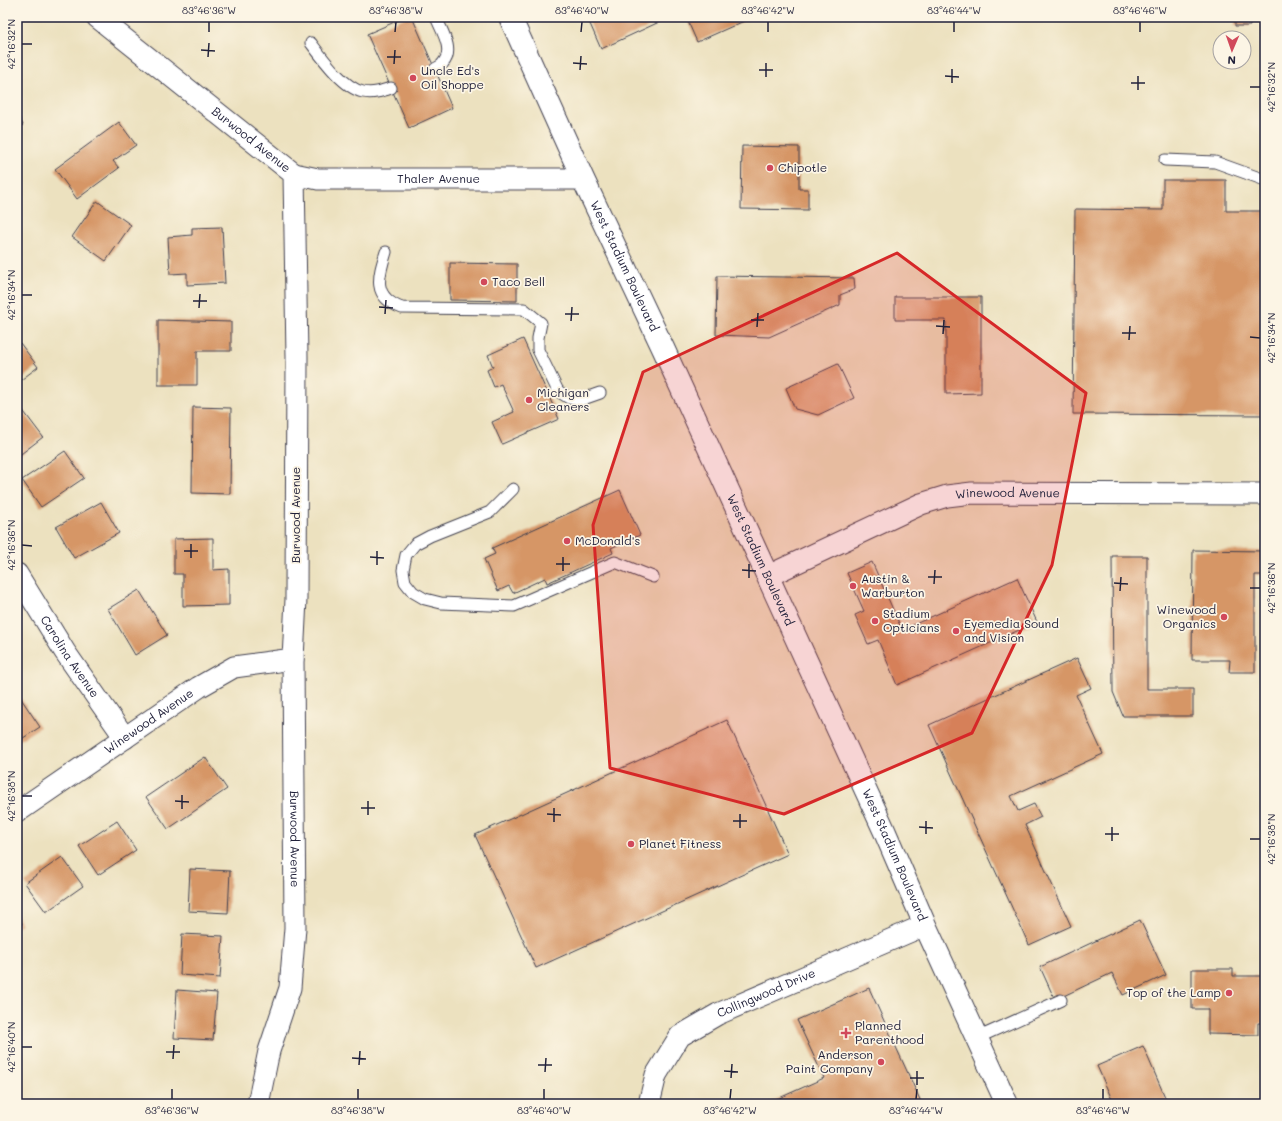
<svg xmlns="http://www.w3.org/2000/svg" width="1282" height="1121" viewBox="0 0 1282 1121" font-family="Mali,sans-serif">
	<rect width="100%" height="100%" fill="#fcf5e5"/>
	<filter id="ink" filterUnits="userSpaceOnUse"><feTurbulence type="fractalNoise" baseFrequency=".025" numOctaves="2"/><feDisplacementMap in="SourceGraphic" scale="8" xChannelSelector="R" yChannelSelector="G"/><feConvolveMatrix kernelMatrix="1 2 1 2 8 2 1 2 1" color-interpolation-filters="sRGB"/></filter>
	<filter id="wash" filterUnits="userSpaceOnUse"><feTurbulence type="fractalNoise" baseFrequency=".012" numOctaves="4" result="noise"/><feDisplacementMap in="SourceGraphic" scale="16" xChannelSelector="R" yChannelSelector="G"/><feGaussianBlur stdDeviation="0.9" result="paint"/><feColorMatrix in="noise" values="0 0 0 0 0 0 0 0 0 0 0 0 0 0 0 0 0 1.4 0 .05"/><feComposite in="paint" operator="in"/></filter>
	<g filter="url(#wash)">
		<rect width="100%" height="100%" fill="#ece1bf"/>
		<g id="blocks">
			<path fill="#d69666" d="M406,17H412L452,108L409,128L367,34Z
				M587,17H670L601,49Z
				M686,17H753L697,42Z
				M1235,17H1250V26H1235Z
				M17,113L23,125L17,128Z
				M119,122L136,145L113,161L119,168L77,199L55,169Z
				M742,146L799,147V189H808V210L741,209Z
				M1163,180H1226V211H1265V415L1073,414L1075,209L1163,210Z
				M97,201L131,225L106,261L72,237Z
				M222,227L225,283L187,285V273L170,274L168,237L192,235V228Z
				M450,263L517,264V301L450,300Z
				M717,276L854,278L855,289L840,295V305L769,337L716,335Z
				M895,297H981V393L946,394V320H895Z
				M158,320L231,322V351H197V385H158Z
				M523,339L559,419L502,444L492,422L514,412L501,384L494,387L487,370L493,367L488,355Z
				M20,343L38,367L17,383V345Z
				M838,364L854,398L818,415L795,409L786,388Z
				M18,404L43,437L17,457V405Z
				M193,407L231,408L230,494L192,493Z
				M65,451L84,478L41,507L22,480Z
				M620,490L640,535L611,548L613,553L547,583L545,578L513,593L509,586L498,591L484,559L495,554L492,548Z
				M101,502L119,533L74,558L56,527Z
				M213,538V570L229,569V605L183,606V574H174V539Z
				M1193,550L1265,551V575H1255V672H1229L1230,660H1192Z
				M1112,556H1147V689H1193V716H1123L1113,692Z
				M872,562L902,630L1017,578L1037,622L897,685L878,640L868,644L855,615L864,611L847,573Z
				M139,590L167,635L135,655L108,609Z
				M1077,658L1091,688L1076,695L1103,754L1011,796L1018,811L1034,804L1041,817L1025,825L1071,926L1029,945L929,725Z
				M18,694L40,727L17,742V695Z
				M727,720L788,854L536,968L475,835Z
				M205,757L227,789L168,829L146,797Z
				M117,821L136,850L98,875L79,846Z
				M62,857L83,886L46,912L25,883Z
				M190,869L230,871L228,913L188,911Z
				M17,915L22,924L17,927Z
				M1140,920L1166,975L1123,995L1112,973L1055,1000L1040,967Z
				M182,934L223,936L220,978L180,975Z
				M1192,969H1233V976H1265V1023H1258V1035L1208,1034V1009H1192Z
				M869,988L922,1104H766L824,1078L797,1020Z
				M177,990L217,993L213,1040L174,1038Z
				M1143,1046L1168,1104H1114L1097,1066Z
				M72,1102H117V1104H72Z"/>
		</g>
	</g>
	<g filter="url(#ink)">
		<use href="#blocks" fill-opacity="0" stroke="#403f4f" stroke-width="1"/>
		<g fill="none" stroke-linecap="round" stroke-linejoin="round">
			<defs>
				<path id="service" d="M311,43C323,59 344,88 363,92C373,94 382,91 391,88
					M435,69C437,67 442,66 443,63C455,50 441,30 436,17
					M1165,160L1215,162L1265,180
					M386,252C378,277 372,297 402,308L524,309L541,323L538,338V350L558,391L569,398L580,400L600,393
					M513,489L490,512L430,536L415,544L406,555L403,570L405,582L413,592L425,599L441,603L514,606L615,562L653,577
					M977,1038L1061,1000"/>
				<g id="minor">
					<path id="s1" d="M97,17L294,174L297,357L296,599L293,659L295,928L290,988L269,1051L258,1104"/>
					<path id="s2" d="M294,174L318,179H583"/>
					<path id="s3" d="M17,574L65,652L125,738"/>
					<path id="s4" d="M768,576L921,504L947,496L972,493L1265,494"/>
					<path id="s5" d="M17,812L199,687L234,667L293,659"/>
					<path id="s6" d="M649,1104L656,1075L680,1036L718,1014L925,925"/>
				</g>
				<g id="secondary">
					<path id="s7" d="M510,17L583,179L663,348L751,540L884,830L925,925L1007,1104"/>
				</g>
			</defs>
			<use href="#service" stroke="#403f4f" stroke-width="13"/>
			<use href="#minor" stroke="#403f4f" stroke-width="23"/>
			<use href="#secondary" stroke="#403f4f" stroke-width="24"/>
			<use href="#service" stroke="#fff" stroke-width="11"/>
			<use href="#minor" stroke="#fff" stroke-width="21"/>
			<use href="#secondary" stroke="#fff" stroke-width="22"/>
		</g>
	</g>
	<path fill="#d62828" fill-opacity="0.2" stroke="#d62828" stroke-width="3" stroke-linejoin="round" d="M897,253L1086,393L1052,565L972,733L784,814L610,768L593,525L643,372Z"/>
	<path fill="none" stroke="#22223b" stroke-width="1.5" d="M209,32V22M395,32L396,22M581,32L582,22M768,32V22M954,32V22M1140,32V22M22,44H32M201,50L215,51M208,57L209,43M387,57H401M573,63L587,64M394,64L395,50M580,70L581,56M759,70H773M945,76L959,77M766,77V63M952,83V69M1131,83H1145M1250,87H1260M1138,90V76M22,295H32M193,301H207M379,307L393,308M199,308L200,294M385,314L386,300M565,314H579M751,320H764M571,321L572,307M936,326L950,327M757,327L758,313M1122,333H1136M943,334L944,320M1250,337L1260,338M1129,340L1130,326M22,545L32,546M184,551H198M370,557L384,558M191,558V544M556,564H570M377,565V551M742,570L756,571M563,571V557M928,577H942M749,578V564M1114,583L1128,584M934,584L935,570M1250,588H1260M1120,591L1121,577M22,796H32M175,801L189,802M361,808H375M182,809V795M547,814L561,815M368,815V801M733,821H747M554,822V808M919,827L933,828M740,828V814M926,834V821M1105,834H1119M1250,839H1260M1112,841V827M22,1047H32M166,1052H180M352,1058L366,1059M173,1059L174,1045M359,1065L360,1051M538,1065H552M724,1071L738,1072M545,1072L546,1058M731,1078L732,1064M910,1078H924M917,1085V1071M172,1099V1089M358,1099V1089M544,1099V1089M730,1099L731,1089M916,1099L917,1089M1103,1099V1089"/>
	<g fill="#d1495b" stroke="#fcf5e5" stroke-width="1.5">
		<circle cx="413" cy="78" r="4"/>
		<circle cx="770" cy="168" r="4"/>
		<circle cx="484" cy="282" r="4"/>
		<circle cx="529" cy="400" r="4"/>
		<circle cx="567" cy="541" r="4"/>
		<circle cx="853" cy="586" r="4"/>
		<circle cx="1224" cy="617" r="4"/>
		<circle cx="875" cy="621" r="4"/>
		<circle cx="956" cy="631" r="4"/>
		<circle cx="631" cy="844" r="4"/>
		<circle cx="1229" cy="993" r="4"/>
		<path d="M844 1027h4v4h4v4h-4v4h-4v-4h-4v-4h4z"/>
		<circle cx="881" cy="1062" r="4"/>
	</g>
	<g text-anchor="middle" stroke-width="3.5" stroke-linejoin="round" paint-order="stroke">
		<g font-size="12" fill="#22223b" stroke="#fcf5e5" text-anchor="start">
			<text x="421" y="75">Uncle Ed's<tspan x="421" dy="14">Oil Shoppe</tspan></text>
			<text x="778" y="172">Chipotle</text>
			<text x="492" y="286">Taco Bell</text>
			<text x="537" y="397">Michigan<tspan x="537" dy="14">Cleaners</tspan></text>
			<text x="575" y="545">McDonald's</text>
			<text x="861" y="583">Austin &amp;<tspan x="861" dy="14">Warburton</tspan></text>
			<text x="1216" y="614" text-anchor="end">Winewood<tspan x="1216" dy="14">Organics</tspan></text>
			<text x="883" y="618">Stadium<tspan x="883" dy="14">Opticians</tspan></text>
			<text x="964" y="628">Eyemedia Sound<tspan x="964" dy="14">and Vision</tspan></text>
			<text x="639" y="848">Planet Fitness</text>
			<text x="1221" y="997" text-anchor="end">Top of the Lamp</text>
			<text x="855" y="1030">Planned<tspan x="855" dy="14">Parenthood</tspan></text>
			<text x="873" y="1059" text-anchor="end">Anderson<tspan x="873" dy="14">Paint Company</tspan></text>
		</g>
		<g font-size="12" fill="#22223b" stroke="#fcf5e5">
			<text dy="4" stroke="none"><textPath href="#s1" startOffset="197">Burwood Avenue</textPath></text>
			<text dy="4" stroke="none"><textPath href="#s2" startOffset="145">Thaler Avenue</textPath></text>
			<text dy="4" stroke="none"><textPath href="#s7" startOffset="274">West Stadium Boulevard</textPath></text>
			<text dy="4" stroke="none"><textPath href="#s4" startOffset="257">Winewood Avenue</textPath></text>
			<text transform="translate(296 515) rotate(-90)" y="4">Burwood Avenue</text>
			<text dy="4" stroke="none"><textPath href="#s7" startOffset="598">West Stadium Boulevard</textPath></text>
			<text dy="4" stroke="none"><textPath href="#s3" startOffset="98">Carolina Avenue</textPath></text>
			<text dy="4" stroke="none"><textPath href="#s5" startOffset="160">Winewood Avenue</textPath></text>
			<text dy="4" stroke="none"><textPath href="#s1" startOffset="917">Burwood Avenue</textPath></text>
			<text dy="4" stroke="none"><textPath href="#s7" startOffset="922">West Stadium Boulevard</textPath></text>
			<text dy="4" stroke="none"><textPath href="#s6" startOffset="172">Collingwood Drive</textPath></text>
		</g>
	</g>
	<rect width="1282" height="1121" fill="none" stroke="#fcf5e5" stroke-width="44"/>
	<g transform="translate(1232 50) rotate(182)"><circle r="19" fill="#fcf5e5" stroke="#a5a1a1"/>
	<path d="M0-3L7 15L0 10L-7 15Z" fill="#d1495b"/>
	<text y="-6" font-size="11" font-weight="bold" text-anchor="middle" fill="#22223b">N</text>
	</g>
	<rect x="22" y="22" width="1238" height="1077" fill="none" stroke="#22223b" stroke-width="1.5"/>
	<g font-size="10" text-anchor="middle" fill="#22223b">
		<text x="209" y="14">83°46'36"W</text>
		<text x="396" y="14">83°46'38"W</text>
		<text x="582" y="14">83°46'40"W</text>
		<text x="768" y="14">83°46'42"W</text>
		<text x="954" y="14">83°46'44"W</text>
		<text x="1140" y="14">83°46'46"W</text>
		<text transform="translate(11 44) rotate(-90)" y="4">42°16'32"N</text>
		<text transform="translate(1271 87) rotate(-90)" y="4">42°16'32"N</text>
		<text transform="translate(11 295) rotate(-90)" y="4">42°16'34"N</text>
		<text transform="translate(1271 338) rotate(-90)" y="4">42°16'34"N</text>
		<text transform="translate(11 545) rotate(-90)" y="4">42°16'36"N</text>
		<text transform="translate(1271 588) rotate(-90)" y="4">42°16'36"N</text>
		<text transform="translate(11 796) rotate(-90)" y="4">42°16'38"N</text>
		<text transform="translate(1271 839) rotate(-90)" y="4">42°16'38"N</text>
		<text transform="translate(11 1047) rotate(-90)" y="4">42°16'40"N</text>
		<text x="172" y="1114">83°46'36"W</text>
		<text x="358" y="1114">83°46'38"W</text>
		<text x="544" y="1114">83°46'40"W</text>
		<text x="730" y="1114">83°46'42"W</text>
		<text x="916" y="1114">83°46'44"W</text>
		<text x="1103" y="1114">83°46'46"W</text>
	</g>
</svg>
